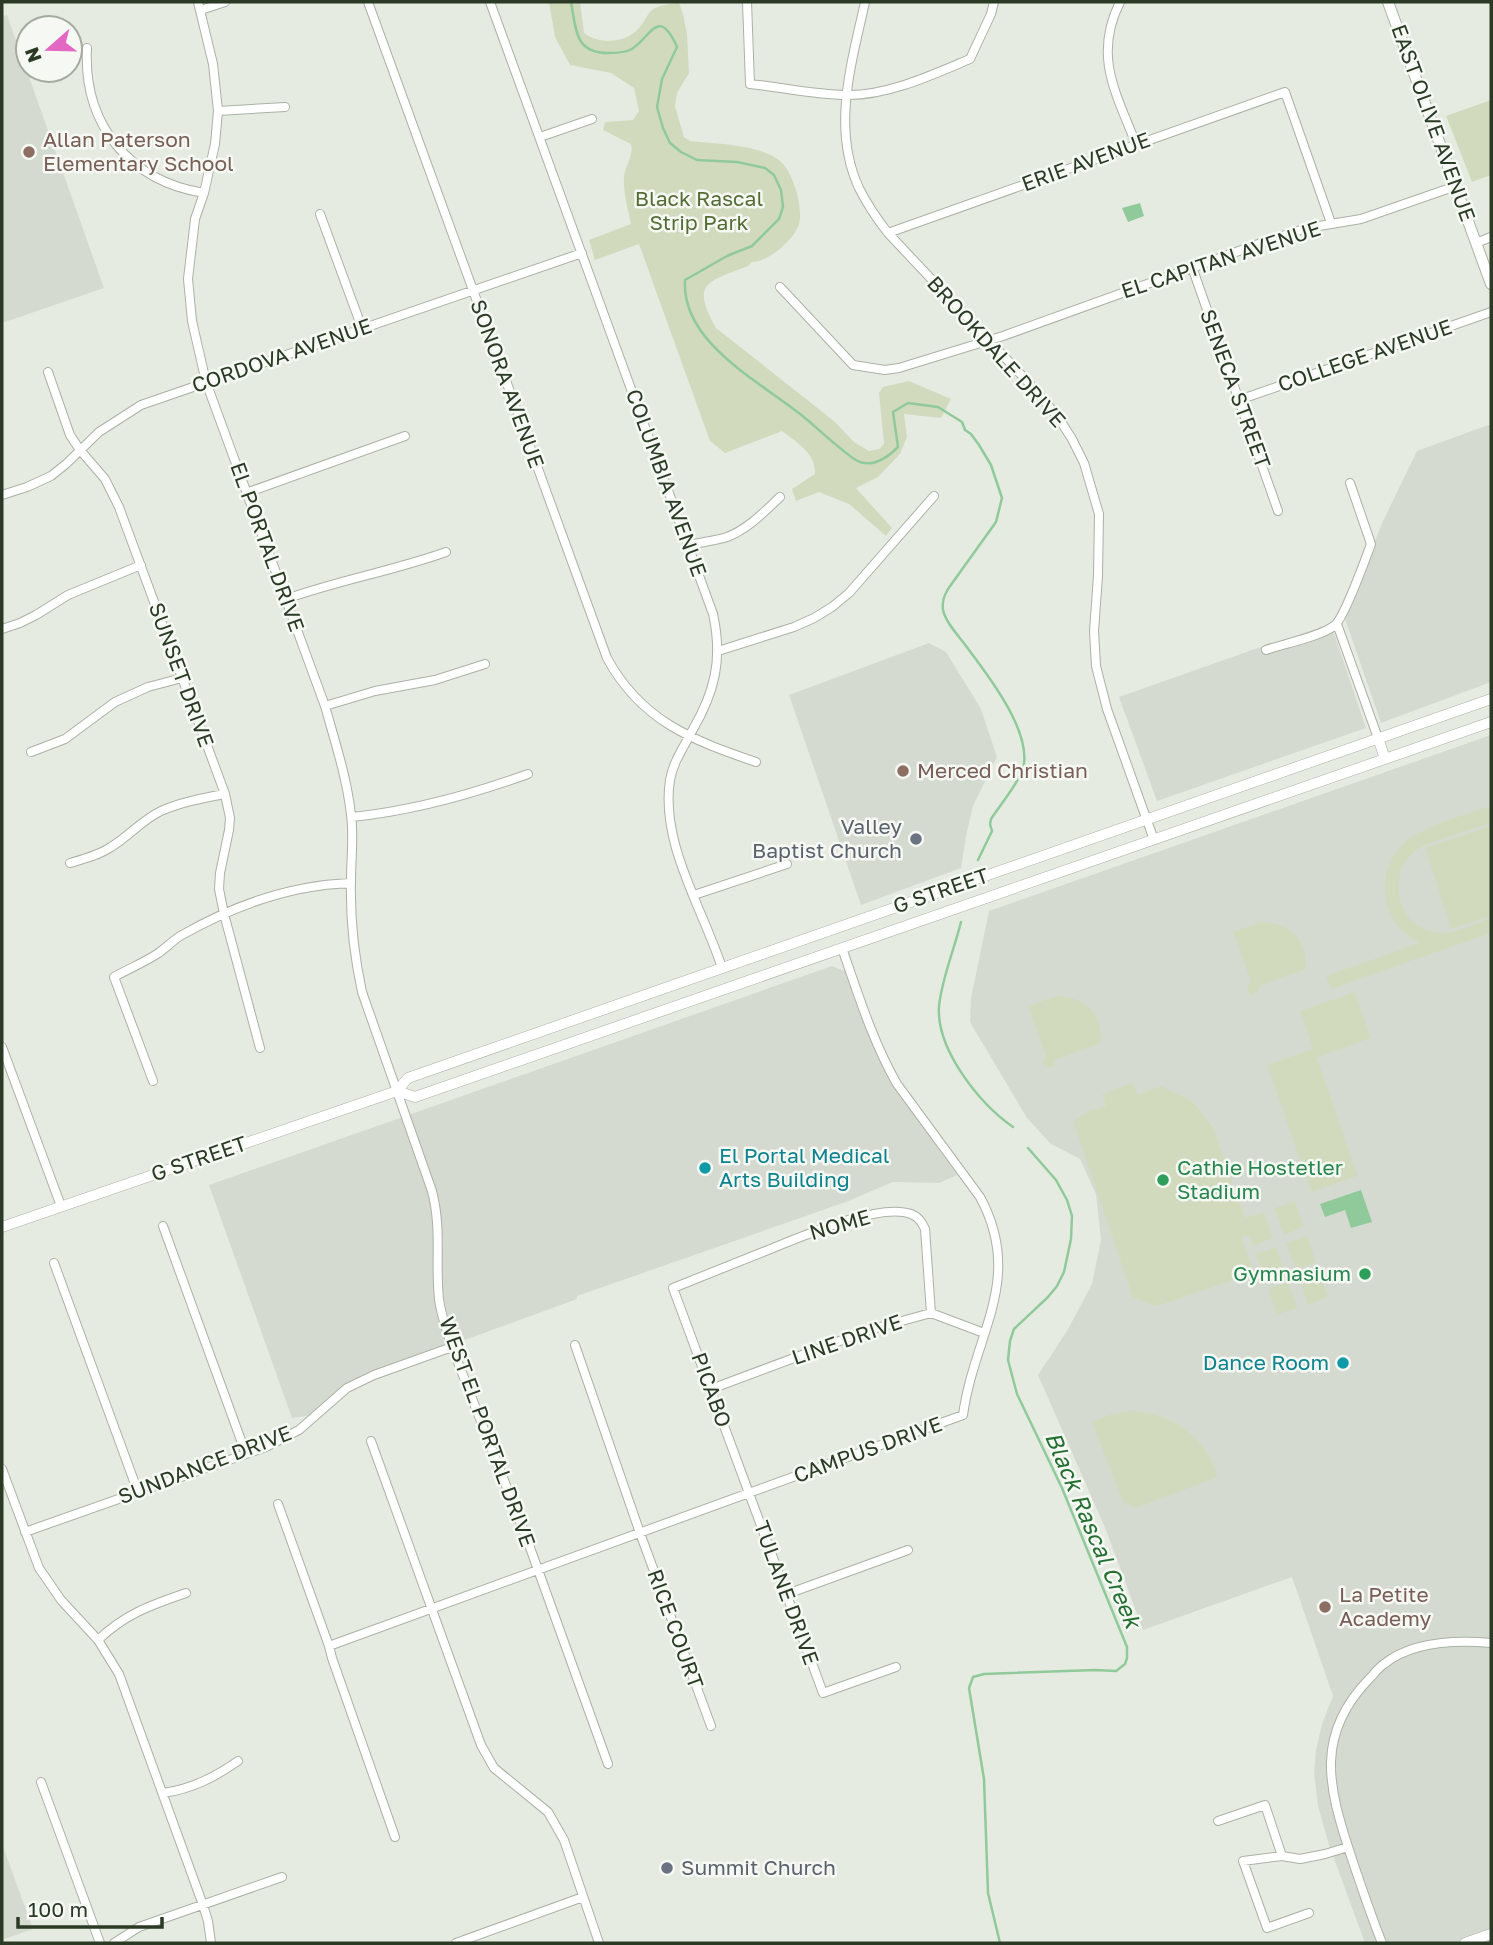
<svg xmlns="http://www.w3.org/2000/svg" width="1493" height="1945" viewBox="0 0 1493 1945" font-family="'Golos Text',sans-serif">
	<rect width="100%" height="100%" fill="#e6ebe2"/>
	<path fill="#d5dad1" d="M7,15L104,288L2,323V17Z
		M1491,424V682L1381,723L1344,616L1383,521L1417,451Z
		M1331,624L1366,728L1157,801L1119,697L1252,650Z
		M929,643L946,652L981,709L997,757L973,806L966,836L961,868L861,905L789,695Z
		M1491,735V1943H1365L1329,1845L1318,1806L1314,1773L1316,1750L1322,1724L1333,1696L1292,1577L1143,1630L1106,1530L1038,1375L1067,1331L1092,1284L1101,1240L1096,1194L1080,1159L1051,1144L1027,1118L970,1022L971,998L989,911Z
		M832,966L847,972L888,1078L957,1175L939,1183L893,1182L846,1202L577,1296V1299L432,1352L363,1382L320,1414L292,1418L209,1185Z
		M2,1844L33,1929L2,1940Z"/>
	<path fill="#d2dabe" d="M549,2H580L584,33C599,45 627,43 639,28C644,23 647,14 652,10C658,5 671,4 679,3L683,14L687,34L689,73L677,93L675,106L684,137L690,141C716,144 759,144 780,161C793,171 805,211 798,227C792,241 768,262 752,262L748,266C708,282 690,282 716,328L834,421L854,442L869,451L879,449L884,444L879,393L883,387L909,381L951,399L941,418L904,414L907,437L900,454L878,477L856,488L892,528L886,536L849,504L819,492L796,501L792,489L815,474C816,453 797,443 782,431L725,453L710,441L639,244L595,260L589,240L631,224C628,209 623,193 624,177C625,165 634,156 631,144L603,130L605,122L633,120L639,111L634,88L611,73L570,65L555,37Z
		M1491,100V175L1472,182L1446,116Z
		M1491,805V823C1477,828 1424,843 1415,851C1383,880 1400,934 1445,933C1459,932 1477,922 1491,918V933L1331,989L1326,976L1419,943C1413,939 1406,935 1401,930C1376,903 1380,859 1410,838C1428,825 1469,814 1491,805Z
		M1491,826V916L1451,929L1425,848Z
		M1261,922C1291,923 1307,939 1306,969L1260,986L1258,992L1252,995L1247,990L1248,985L1251,982L1233,932Z
		M1355,992L1371,1038L1317,1058L1358,1176L1311,1192L1267,1065L1313,1049L1300,1011Z
		M1057,996C1086,997 1103,1013 1101,1043L1055,1060L1054,1066L1048,1068L1043,1064V1060L1046,1056L1028,1006Z
		M1133,1083L1138,1095L1161,1086L1192,1101L1213,1127L1245,1218L1264,1212L1273,1238L1253,1246L1249,1235L1242,1237L1254,1273L1157,1306L1133,1298L1073,1121L1089,1111L1106,1106L1102,1094Z
		M1295,1201L1304,1227L1284,1235L1274,1208Z
		M1307,1236L1316,1262L1296,1270L1286,1243Z
		M1276,1247L1285,1274L1265,1281L1256,1254Z
		M1319,1271L1328,1297L1308,1305L1299,1278Z
		M1288,1281L1298,1308L1277,1315L1268,1289Z
		M1132,1411C1173,1413 1206,1437 1218,1477L1136,1508L1123,1502L1092,1422L1112,1414Z"/>
	<path fill="#90ca9a" d="M1140,203L1144,216L1128,222L1122,208Z
		M1361,1190L1372,1222L1351,1228L1345,1210L1325,1217L1320,1204Z"/>
	<g fill="none" stroke-linecap="round" stroke-linejoin="round">
		<path stroke="#90ca9a" stroke-width="2.5" d="M571,2C576,28 574,53 608,53C613,53 624,53 630,50C649,41 658,3 677,47L662,79L657,107L663,128L670,143L681,152L697,160L737,162L765,168L774,175L781,190L783,207L779,219L752,246L727,256L685,280C681,344 763,383 805,418C814,425 851,460 860,462C874,467 888,457 898,447L893,412L908,403L938,407L962,422L965,430L971,434L979,445L991,465L1002,498L996,522L948,589C944,596 942,601 943,610C946,623 958,635 966,646C987,674 1033,732 1023,769C1019,782 999,807 991,819L990,824L992,831L978,860
			M961,922C954,950 942,978 939,1006C936,1050 980,1104 1013,1127
			M1000,1943L988,1893L984,1779L969,1688L973,1677L984,1674L1095,1670L1116,1671L1125,1664L1127,1658V1647L1062,1488L1017,1394L1008,1360L1010,1341L1014,1329L1048,1297L1057,1286L1064,1272L1071,1239L1072,1216L1067,1200L1056,1180L1028,1148"/>
		<defs>
			<path id="minor" d="M198,2L213,64L218,111L215,144L204,193L195,219L188,279L192,321L206,382L325,706C335,742 347,778 351,815C354,837 351,858 351,880C350,917 354,955 362,992L432,1191C442,1230 435,1261 439,1299C441,1315 447,1332 452,1347L528,1542L608,1764
				M368,2L607,658C641,721 692,740 756,762
				M490,2L713,614C723,659 715,692 692,731C684,747 673,762 670,780C660,843 703,909 722,968
				M747,2L750,84C781,87 815,95 846,95C887,96 932,75 970,59L991,14L994,2
				M865,2C852,62 831,128 859,188C867,204 877,219 888,233L1028,382L1058,417L1072,439L1084,463L1099,514L1098,576L1094,631L1096,666L1107,709L1154,840
				M1120,2C1093,56 1116,93 1136,144
				M201,10L225,2
				M87,48C83,124 129,181 204,193
				M218,111L285,107
				M540,137L592,119
				M320,214L362,328
				M888,233L1285,92L1331,223
				M1476,243L1491,237
				M1192,267L1278,511
				M780,287L853,365L885,370L899,368L1003,336L1261,243L1307,228L1361,219L1456,186
				M48,372L70,435L80,450L105,479L119,507L225,794L230,818L229,830L220,873L219,889L224,914L260,1048
				M1239,400L1491,312
				M246,493L405,436
				M2,495L27,487L51,476L66,464L99,432L141,405L582,253
				M689,545C701,542 715,541 727,537C748,529 764,512 780,497
				M286,599C339,580 393,571 446,552
				M1337,624L1378,738
				M2,629L20,623L36,615L68,595L141,565
				M1266,650C1283,644 1323,636 1335,625C1345,616 1365,560 1371,544L1350,483
				M718,651L794,627L814,618L832,607L849,593L934,496
				M325,706L375,691L435,680L485,664
				M31,752L65,739L115,702L148,687L182,678
				M352,817C413,811 470,795 528,774
				M70,863C84,859 99,855 111,847C129,836 142,820 161,811C181,802 204,798 225,794
				M694,895L787,864
				M2,1047L61,1206
				M153,1081L114,977C128,969 143,963 157,954C166,948 173,940 182,935C233,906 292,885 351,883
				M163,1226L246,1454
				M54,1263L138,1492
				M575,1345L640,1533L711,1726
				M711,1389L869,1330L931,1313L984,1333
				M371,1441L481,1745L494,1768L548,1812L564,1840L599,1943
				M2,1469L39,1568L61,1600L98,1640L119,1674L203,1905L208,1921L211,1943
				M278,1504L329,1646L332,1658L395,1837
				M25,1532L266,1447L299,1430L347,1388L374,1375L452,1347
				M787,1594L908,1550
				M98,1640C125,1614 151,1605 186,1593
				M329,1646L963,1415C974,1334 1025,1280 980,1197L897,1084C873,1042 858,994 842,948
				M896,1667L823,1693L673,1288C703,1276 733,1264 763,1252C796,1239 878,1202 911,1214C919,1217 922,1223 925,1229L931,1313
				M41,1782L100,1943
				M163,1793C192,1789 215,1777 238,1761
				M1218,1821L1265,1805L1282,1856
				M1309,1913L1267,1928L1243,1861L1282,1856L1300,1859L1325,1854L1348,1847
				M114,1943L139,1927L282,1877
				M456,1943L583,1897
				M1382,1943C1370,1913 1360,1883 1350,1853C1328,1786 1315,1735 1369,1679C1374,1674 1378,1668 1384,1664C1413,1641 1456,1640 1491,1643"/>
			<path id="tertiary" d="M1378,738L1385,759
				M397,1091L415,1097L1491,722
				M2,1227L397,1091L408,1078L1491,699
				M1465,1943L1491,1934"/>
			<path id="secondary" d="M1388,2L1491,284"/>
		</defs>
		<use href="#minor" stroke="#aab2a5" stroke-width="10"/>
		<use href="#tertiary" stroke="#aab2a5" stroke-width="11"/>
		<use href="#secondary" stroke="#a8b5a2" stroke-width="12"/>
		<use href="#minor" stroke="#fff" stroke-width="8"/>
		<use href="#tertiary" stroke="#fff" stroke-width="10"/>
		<use href="#secondary" stroke="#fff" stroke-width="10"/>
	</g>
	<g fill="#8d6e63" stroke="#f5f8f3" stroke-width="2.5">
		<circle cx="29" cy="152" r="7"/>
		<circle cx="903" cy="771" r="7"/>
		<circle cx="1325" cy="1607" r="7"/>
	</g>
	<g fill="#6b7280" stroke="#f5f8f3" stroke-width="2.5">
		<circle cx="916" cy="839" r="7"/>
		<circle cx="667" cy="1868" r="7"/>
	</g>
	<g fill="#0f9aa8" stroke="#f5f8f3" stroke-width="2.5">
		<circle cx="705" cy="1168" r="7"/>
		<circle cx="1343" cy="1363" r="7"/>
	</g>
	<g fill="#2e9e5b" stroke="#f5f8f3" stroke-width="2.5">
		<circle cx="1163" cy="1180" r="7"/>
		<circle cx="1365" cy="1274" r="7"/>
	</g>
	<g text-anchor="middle" stroke-width="5" stroke-linejoin="round" paint-order="stroke">
		<g font-size="21" fill="#2a3a24" stroke="#f5f8f3">
			<text transform="translate(1433 123) rotate(70)" y="7">EAST OLIVE AVENUE</text>
			<text transform="translate(1086 162) rotate(-20)" y="7">ERIE AVENUE</text>
			<text transform="translate(1221 260) rotate(-18)" y="7">EL CAPITAN AVENUE</text>
			<text transform="translate(996 352) rotate(48)" y="7">BROOKDALE DRIVE</text>
			<text transform="translate(282 356) rotate(-19)" y="7">CORDOVA AVENUE</text>
			<text transform="translate(1365 356) rotate(-19)" y="7">COLLEGE AVENUE</text>
			<text transform="translate(507 384) rotate(70)" y="7">SONORA AVENUE</text>
			<text transform="translate(1235 389) rotate(70)" y="7">SENECA STREET</text>
			<text transform="translate(666 483) rotate(70)" y="7">COLUMBIA AVENUE</text>
			<text transform="translate(267 547) rotate(70)" y="7">EL PORTAL DRIVE</text>
			<text transform="translate(181 675) rotate(70)" y="7">SUNSET DRIVE</text>
			<text transform="translate(941 891) rotate(-19)" y="7">G STREET</text>
			<text transform="translate(199 1159) rotate(-19)" y="7">G STREET</text>
			<text transform="translate(840 1225) rotate(-16)" y="7">NOME</text>
			<text transform="translate(847 1340) rotate(-19)" y="7">LINE DRIVE</text>
			<text transform="translate(711 1390) rotate(70)" y="7">PICABO</text>
			<text transform="translate(487 1432) rotate(70)" y="7">WEST EL PORTAL DRIVE</text>
			<text transform="translate(868 1450) rotate(-20)" y="7">CAMPUS DRIVE</text>
			<text transform="translate(205 1465) rotate(-21)" y="7">SUNDANCE DRIVE</text>
			<text transform="translate(786 1593) rotate(70)" y="7">TULANE DRIVE</text>
			<text transform="translate(675 1629) rotate(70)" y="7">RICE COURT</text>
		</g>
		<g font-size="21" fill="#785e54" stroke="#f5f8f3" text-anchor="start">
			<text x="43" y="147">Allan Paterson<tspan x="43" dy="24">Elementary School</tspan></text>
			<text x="917" y="778">Merced Christian</text>
			<text x="1339" y="1602">La Petite<tspan x="1339" dy="24">Academy</tspan></text>
		</g>
		<g font-size="21" fill="#556c33" stroke="#f5f8f3">
			<text x="699" y="206">Black Rascal<tspan x="699" dy="24">Strip Park</tspan></text>
		</g>
		<g font-size="21" fill="#5b616d" stroke="#f5f8f3" text-anchor="end">
			<text x="902" y="834">Valley<tspan x="902" dy="24">Baptist Church</tspan></text>
			<text x="681" y="1875" text-anchor="start">Summit Church</text>
		</g>
		<g font-size="21" fill="#0d838f" stroke="#f5f8f3" text-anchor="start">
			<text x="719" y="1163">El Portal Medical<tspan x="719" dy="24">Arts Building</tspan></text>
			<text x="1329" y="1370" text-anchor="end">Dance Room</text>
		</g>
		<g font-size="21" fill="#27864d" stroke="#f5f8f3" text-anchor="start">
			<text x="1177" y="1175">Cathie Hostetler<tspan x="1177" dy="24">Stadium</tspan></text>
			<text x="1351" y="1281" text-anchor="end">Gymnasium</text>
		</g>
		<g font-size="23" font-style="italic" fill="#256f32" stroke="#f5f8f3">
			<text transform="translate(1093 1530) rotate(67)" y="8">Black Rascal Creek</text>
		</g>
	</g>
	<rect width="1493" height="1945" fill="none" stroke="#2a3a24" stroke-width="7"/>
	<g transform="translate(49 49) rotate(250)"><circle r="33" fill="#f5f8f3" stroke="#a4aca0" stroke-width="2"/>
	<path d="M0-5L12 26L0 18L-12 26Z" fill="#e368c3"/>
	<text y="-10" font-size="19" font-weight="bold" text-anchor="middle" fill="#2a3a24">N</text>
	</g>
	<path d="M18 1917v10h144v-10" fill="none" stroke="#2a3a24" stroke-width="3.5"/>
	<text x="28" y="1917" font-size="21" fill="#2a3a24" stroke="#f5f8f3" stroke-width="5" paint-order="stroke">100 m</text>
</svg>
